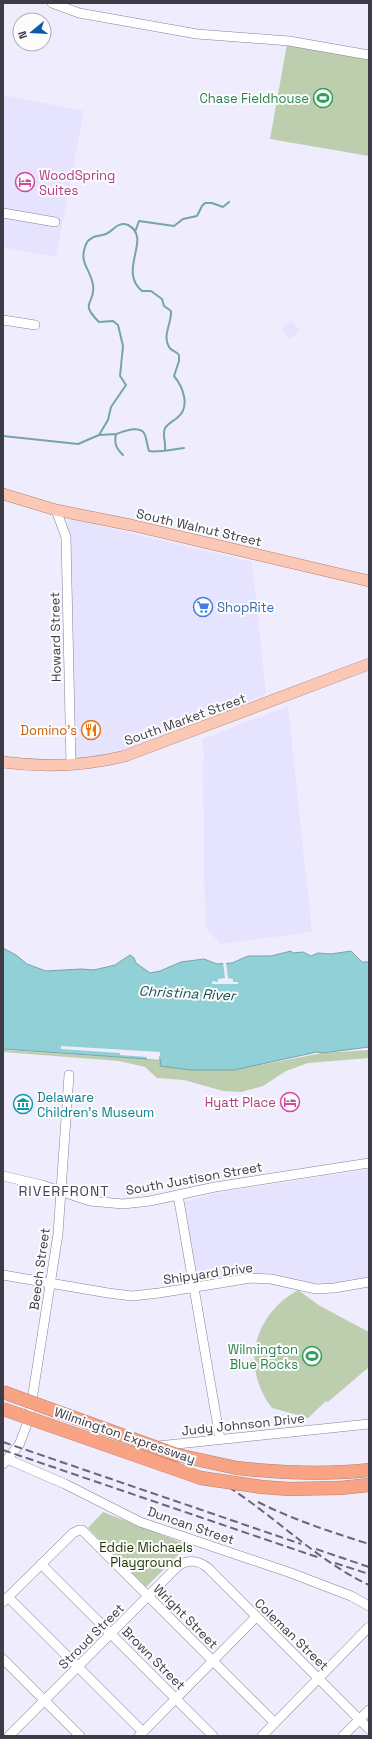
<svg xmlns="http://www.w3.org/2000/svg" width="372" height="1739" viewBox="0 0 372 1739" font-family="'Space Grotesk',sans-serif">
	<rect width="100%" height="100%" fill="#efedfd"/>
	<path fill="#e6e3fe" d="M3,95L84,111L56,257L3,247Z
		M291,320L300,330L290,339L281,329Z
		M71,519L252,562L266,694L129,748L92,757L81,758L67,755L63,542L59,526Z
		M288,706L312,932L220,944L205,926L203,762L205,761L202,739Z
		M369,1169V1279L319,1286L289,1280L201,1282L198,1280L183,1202L218,1193Z"/>
	<path fill="#bdceaf" d="M287,44L369,58V156L270,139Z
		M3,1050L161,1060L160,1066L190,1070H234L322,1053L369,1050V1058L308,1063L286,1071L263,1086L241,1092L223,1091L184,1080L157,1078L145,1067L119,1061L3,1052Z
		M298,1290L320,1306L369,1332V1367L328,1402L326,1401L308,1418L272,1408C248,1377 248,1336 276,1307C282,1300 290,1295 298,1290Z
		M103,1512L188,1545L146,1587L88,1528Z"/>
	<path fill="#90d0d6" stroke="#77a3ab" d="M3,948L16,955L27,964L46,971L81,969L94,970L115,965L130,955L134,958L136,963L150,973L160,971L181,962L204,959L217,964L232,963L248,956H271L291,951L293,953L303,952L311,956L318,953L331,954L351,951L362,962H369V1047L322,1053L317,1052L234,1070H190L160,1066L161,1060L3,1049Z"/>
	<path fill="#efedfd" d="M223,962H226L228,978L233,979V982H238V984H212V981L218,982V979L225,978Z
		M61,1046L160,1052V1056H159V1060L147,1059V1057L120,1055V1053L61,1049Z"/>
	<g fill="none" stroke-linecap="round" stroke-linejoin="round">
		<path stroke="#77a3ab" stroke-width="2" d="M135,232L139,221L174,226L183,219L197,216L202,206L205,203H212L223,207L229,202
			M116,434C123,432 141,424 145,435C147,440 147,446 149,451C156,453 175,449 184,448
			M99,435L108,420L111,407L126,385L120,376L123,346L118,325L113,321L99,322C78,301 96,305 93,285C91,270 79,263 85,247C86,243 88,240 92,238C96,235 102,236 106,234C113,231 118,221 128,225C153,238 117,270 142,291H151L162,299L164,306L171,311C172,323 162,335 169,347C171,351 176,351 179,355V361L174,376C183,387 191,407 177,418C172,422 168,423 165,428C162,435 166,442 165,449
			M3,436L78,444L99,435L116,434C114,444 116,448 123,455"/>
		<defs>
			<path id="minor" d="M52,3L79,13L197,34L289,41L369,55
				M3,213L55,222
				M3,320L35,325
				M56,510L66,537L71,765
				M3,1176L42,1185L90,1201L123,1204L150,1201L215,1187L369,1163
				M178,1195L220,1439
				M3,1275L108,1293L132,1296L159,1293L251,1278L271,1279L316,1289L334,1288L369,1282
				M158,1446L369,1424
				M7,1459L65,1484L140,1522L291,1573L351,1596L369,1606
				M3,1464L19,1445L29,1419L58,1234L69,1075
				M41,1564L213,1736
				M8,1597L143,1732
				M3,1602L73,1533L79,1530H82L275,1723
				M3,1659L80,1736
				M9,1736L178,1566C189,1559 198,1560 208,1568L369,1729
				M139,1736L256,1617
				M262,1736L369,1627
				M343,1736L369,1710"/>
			<path id="major" d="M3,494L56,510L131,525L369,581
				M3,762C45,768 84,766 125,756L369,664"/>
			<path id="highway" d="M237,1468C282,1473 324,1475 369,1470"/>
		</defs>
		<use href="#minor" stroke="#848198" stroke-width="10"/>
		<use href="#major" stroke="#b67f6e" stroke-width="12"/>
		<use href="#highway" stroke="#b67f6e" stroke-width="14"/>
		<use href="#minor" stroke="#fff" stroke-width="9"/>
		<use href="#major" stroke="#fbc8b5" stroke-width="11"/>
		<use href="#highway" stroke="#f8a384" stroke-width="13"/>
		<path stroke="#686773" stroke-width="2" stroke-dasharray="8 4" stroke-linecap="butt" d="M3,1405C52,1422 100,1439 149,1456C174,1465 208,1474 230,1488C278,1519 318,1561 369,1585
			M3,1442L301,1544
			M3,1450L320,1558
			M258,1502C294,1520 331,1532 369,1544
			M316,1549L369,1567
			M335,1563L369,1574"/>
		<defs>
			<path id="highway-bridge" d="M3,1392L177,1455L237,1468
				M3,1409L201,1478L262,1487L289,1489L340,1488L369,1485"/>
		</defs>
		<use href="#highway-bridge" stroke="#b67f6e" stroke-width="14" stroke-linecap="butt"/>
		<use href="#highway-bridge" stroke="#f8a384" stroke-width="13"/>
	</g>
	<defs>
		<symbol id="stadium-ring" viewBox="-11 -11 22 22"><circle r="9.5" fill="#fcfcfc" stroke="#2e9e5b" stroke-width="1.5"/><path d="M0-5a6.5 5 0 1 0 0 10a6.5 5 0 1 0 0-10ZM-3.5-1.8h7v3.6h-7Z" fill="#2e9e5b"/></symbol>
		<symbol id="hotel-ring" viewBox="-11 -11 22 22"><circle r="9.5" fill="#fcfcfc" stroke="#d1479c" stroke-width="1.5"/><path d="M-6-4.5h1.5V1H6V5H4.5V3h-9V5H-6ZM-4 0a1.8 1.8 0 1 1 3.6 0ZM.5 0V-2.5h3Q6-2.5 6 0Z" fill="#d1479c"/></symbol>
		<symbol id="supermarket-ring" viewBox="-11 -11 22 22"><circle r="9.5" fill="#fcfcfc" stroke="#3f7fe0" stroke-width="1.5"/><path d="M-6-5.5h2.5l.6 2H6L4.5 2H-2.5L-4.4-4H-6ZM-1.5 3.2a1.3 1.3 0 1 0 .1 0ZM3 3.2a1.3 1.3 0 1 0 .1 0Z" fill="#3f7fe0"/></symbol>
		<symbol id="restaurant-ring" viewBox="-11 -11 22 22"><circle r="9.5" fill="#fcfcfc" stroke="#e8710a" stroke-width="1.5"/><path d="M-5-6h1v4h1v-4h1v4h1v-4h1v5L-1.5 .5V6h-2V.5L-5-1ZM5-6V6H3V1.5H1.5Q1.5-4 5-6Z" fill="#e8710a"/></symbol>
		<symbol id="museum-ring" viewBox="-11 -11 22 22"><circle r="9.5" fill="#fcfcfc" stroke="#0f9aa8" stroke-width="1.5"/><path d="M0-6L6-3V-2H-6V-3ZM-5-1h2V3h-2ZM-1-1h2V3h-2ZM3-1h2V3H3ZM-6 4H6V6H-6Z" fill="#0f9aa8"/></symbol>
	</defs>
	<g fill-rule="evenodd">
		<use href="#stadium-ring" x="312" y="87" width="22" height="22"/>
		<use href="#hotel-ring" x="14" y="171" width="22" height="22"/>
		<use href="#supermarket-ring" x="192" y="596" width="22" height="22"/>
		<use href="#restaurant-ring" x="80" y="719" width="22" height="22"/>
		<use href="#hotel-ring" x="279" y="1091" width="22" height="22"/>
		<use href="#museum-ring" x="12" y="1093" width="22" height="22"/>
		<use href="#stadium-ring" x="301" y="1345" width="22" height="22"/>
	</g>
	<g text-anchor="middle" stroke-width="4" stroke-linejoin="round" paint-order="stroke">
		<g font-size="13" fill="#27864d" stroke="#fcfcfc" text-anchor="end">
			<text x="309" y="103">Chase Fieldhouse</text>
			<text x="298" y="1354">Wilmington<tspan x="298" dy="15">Blue Rocks</tspan></text>
		</g>
		<g font-size="13" fill="#b23c85" stroke="#fcfcfc" text-anchor="start">
			<text x="39" y="180">WoodSpring<tspan x="39" dy="15">Suites</tspan></text>
			<text x="276" y="1107" text-anchor="end">Hyatt Place</text>
		</g>
		<g font-size="13" fill="#3c3b46" stroke="#fcfcfc">
			<text transform="translate(199 527) rotate(13)" y="5">South Walnut Street</text>
			<text transform="translate(55 637) rotate(-91)" y="5">Howard Street</text>
			<text transform="translate(185 719) rotate(-20)" y="5">South Market Street</text>
			<text transform="translate(194 1178) rotate(-10)" y="5">South Justison Street</text>
			<text transform="translate(39 1269) rotate(-82)" y="5">Beech Street</text>
			<text transform="translate(208 1273) rotate(-8)" y="5">Shipyard Drive</text>
			<text transform="translate(243 1424) rotate(-6)" y="5">Judy Johnson Drive</text>
			<text transform="translate(125 1435) rotate(19)" y="5">Wilmington Expressway</text>
			<text transform="translate(191 1525) rotate(19)" y="5">Duncan Street</text>
			<text transform="translate(186 1616) rotate(45)" y="5">Wright Street</text>
			<text transform="translate(292 1634) rotate(44)" y="5">Coleman Street</text>
			<text transform="translate(91 1636) rotate(-45)" y="5">Stroud Street</text>
			<text transform="translate(154 1658) rotate(45)" y="5">Brown Street</text>
		</g>
		<g font-size="13" fill="#366cbe" stroke="#fcfcfc" text-anchor="start">
			<text x="217" y="612">ShopRite</text>
		</g>
		<g font-size="13" fill="#c56008" stroke="#fcfcfc" text-anchor="end">
			<text x="77" y="735">Domino's</text>
		</g>
		<g font-size="13" fill="#0d838f" stroke="#fcfcfc" text-anchor="start">
			<text x="37" y="1102">Delaware<tspan x="37" dy="15">Children's Museum</tspan></text>
		</g>
		<g font-size="13" fill="#1c3201" stroke="#fcfcfc">
			<text x="146" y="1552">Eddie Michaels<tspan x="146" dy="15">Playground</tspan></text>
		</g>
		<g font-size="14" font-style="italic" fill="#195155" stroke="#fcfcfc">
			<text transform="translate(187 993) rotate(3)" y="5">Christina River</text>
		</g>
		<g font-size="14" letter-spacing="1" fill="#454357" stroke="#fcfcfc">
			<text x="64" y="1196">RIVERFRONT</text>
		</g>
	</g>
	<rect width="372" height="1739" fill="none" stroke="#3c3b46" stroke-width="8"/>
	<g transform="translate(32 32) rotate(252)"><circle r="19" fill="#fcfcfc" stroke="#afafb3"/>
	<path d="M0-3L7 15L0 10L-7 15Z" fill="#095aa8"/>
	<text y="-6" font-size="11" font-weight="bold" text-anchor="middle" fill="#3c3b46">N</text>
	</g>
</svg>
